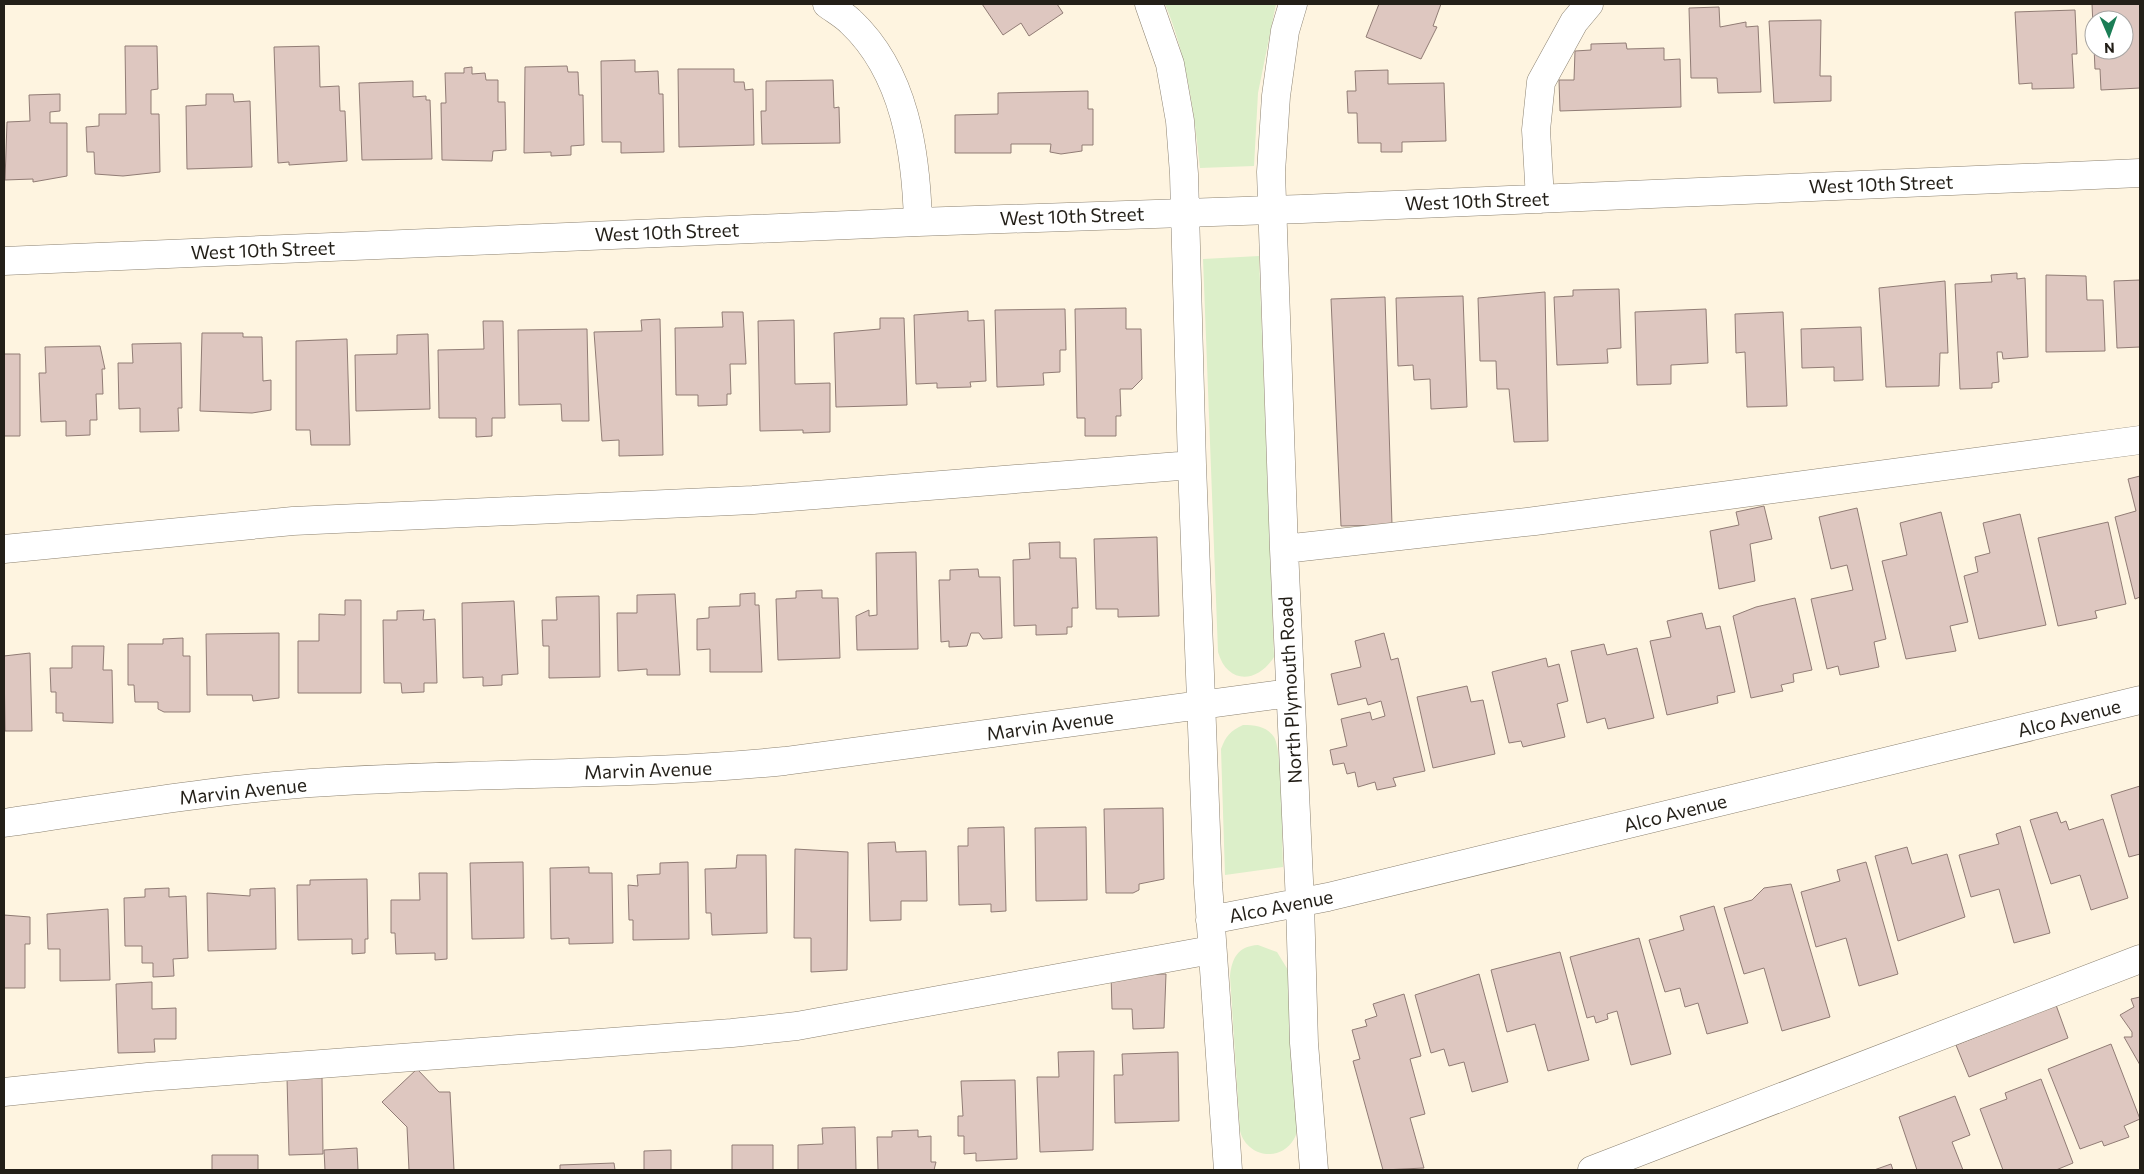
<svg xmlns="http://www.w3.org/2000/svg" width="2144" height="1174" viewBox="0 0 2144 1174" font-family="Commissioner,sans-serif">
	<rect width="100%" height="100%" fill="#fef4e0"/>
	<path fill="#dcefc9" d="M1165,4H1276L1258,93L1254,166L1200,168C1194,112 1187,56 1165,4Z
		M1259,256L1274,657C1257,684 1227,684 1218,652L1203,259Z
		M1243,725C1255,725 1266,726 1274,737C1283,750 1282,845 1283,867L1225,875L1221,749C1226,736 1230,731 1243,725Z
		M1258,945L1277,952L1288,970L1298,1123C1297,1128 1297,1135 1294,1139C1280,1163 1247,1157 1240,1131L1230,976C1232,958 1238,946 1258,945Z"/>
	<path fill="#dec7c0" stroke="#917c75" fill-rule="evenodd" d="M982,4H1057L1063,13L1029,36L1021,23L1003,35Z
		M1379,4H1441L1433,26L1437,27L1421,59L1366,37Z
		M2092,4H2140V88L2101,90L2100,69H2095ZM2094,20H2124V50H2094Z
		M1719,7L1720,27L1746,22V27L1758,26L1761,92L1718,93L1717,78H1691L1689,8Z
		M2075,10L2077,54H2072L2074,88L2032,89V83L2019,84L2015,12Z
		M1821,20L1820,76H1831V101L1774,103L1769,21Z
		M1626,43L1627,49L1664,48V60L1680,59L1681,107L1560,111L1559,80H1574L1575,51L1591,50V44Z
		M125,46H157L158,89L151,90V114H159L160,172L123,176L95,174L94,152H87L86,127L99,126V114H126Z
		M319,46L320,87L339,86L340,111H345L347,161L289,165V162L278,163L274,47Z
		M635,60V72L658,71L659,94H663L664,152L621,153V142H602L601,61Z
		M567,66L568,72H578L579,95H583L584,145L571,146V155L551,156V152L524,153L525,67Z
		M472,67V74L485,73L486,80H498V102H505L506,150L493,151L492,161L442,160L441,103H446L445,73H464V68Z
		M678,69H734V82H744L745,90L753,89L754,145L679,147Z
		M1388,70V84L1444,83L1446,141L1402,142V152H1381V143H1358L1357,113H1348L1347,91H1356L1355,71Z
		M833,80L834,108L839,107L840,143L762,144L761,111H766V81Z
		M413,81V97L426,96V100H430L432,159L362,160L359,83Z
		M1088,91V109H1093V145H1082V151L1061,154L1050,152L1051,144H1011V153H955V115L998,114V93Z
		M60,94V111L50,112V123H67V176L33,182V179L5,180L7,122L30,121L29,95Z
		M206,94H233L234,102L250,101L252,167L187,169L186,106L206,105Z
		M2017,273V279L2025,278L2028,357L2003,359L2002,352H1997L1999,382L1992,383V388L1960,389L1955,284L1992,282L1991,275Z
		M2046,275L2086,276L2087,300H2103L2105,351L2046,352Z
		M2140,280V347L2117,348L2114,281Z
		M1945,281L1948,353H1940L1939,386L1886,387L1879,288Z
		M1619,289L1621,348L1607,349L1608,363L1557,365L1554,297L1573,296V290Z
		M1545,292L1548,441L1514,442L1509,389H1497L1496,361H1480L1478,298Z
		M1463,296L1467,407L1431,409L1430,379L1414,380L1413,365L1398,366L1396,298Z
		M1385,297L1392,525L1341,526L1331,299Z
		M1126,308V329H1141L1142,379L1132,389H1120L1121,416H1116V436H1085V418H1077L1075,309Z
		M1065,309L1066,350H1060V372L1043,373L1044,385L997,387L995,310Z
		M1706,309L1708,363L1671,365V384L1637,385L1635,312Z
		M968,311V321L984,320L986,381L970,382L971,387L937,388V383L916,384L914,315Z
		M722,312H743L746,364H730L731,394H727V405L698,406V395H676L675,328L723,327Z
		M1783,312L1787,406L1747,407L1745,352L1736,353L1735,314Z
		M880,318H904L907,405L836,407L834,333L880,329Z
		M660,319L663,455L619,456V440L602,441L594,332L642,331L641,320Z
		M794,320L795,384L830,383V432L803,433V430L760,431L758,321Z
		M483,321H503L505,418H492V436L476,437V418H439L438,350L484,349Z
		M1861,327L1863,380L1834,381V367L1802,368L1801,329Z
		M587,329L589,421H562L561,404L519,405L518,330Z
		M202,333H243V337H262L263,381L271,380V410L252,413L200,411Z
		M428,334L430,409L356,411L355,355L397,354V335Z
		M347,339L350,445H311L310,430H296V341Z
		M181,343L182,408H178L179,431L140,432V408L119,409L118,363H133L132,344Z
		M100,346L105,369H102L103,394H96L97,420H90V435L66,436V421L41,422L39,373H46L45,347Z
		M4,354H20V436H4Z
		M2140,476V597L2135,599L2115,517L2136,511L2128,479Z
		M1764,506L1772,539L1750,544L1755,581L1719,589L1710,531L1739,525L1736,512Z
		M1857,508L1886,639L1874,642L1879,667L1840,675L1838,666L1827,669L1811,599L1853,590L1847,565L1831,569L1819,517Z
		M1941,512L1968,622L1950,626L1956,651L1906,659L1882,561L1907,555L1900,523Z
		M2020,514L2046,625L1979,639L1964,576L1978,572L1975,557L1990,553L1983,523Z
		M2108,522L2126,604L2095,611L2097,618L2058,626L2038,538Z
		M1157,537L1159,616L1118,617V609H1096L1094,539Z
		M1060,542V558H1076L1078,608H1072V627H1067V634L1036,635V625L1014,626L1013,560L1030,559L1029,543Z
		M916,552L918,649L857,650L856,616L869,610V616L877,615L876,553Z
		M978,569L979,577H1000L1002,638L983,639L979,633H971L967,646L949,647V641L941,642L939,580H950V570Z
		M822,590V598H838L840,658L778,660L776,599L796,598V591Z
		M755,593V605H759L762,672H710V649L697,650V619L709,618V607L740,606V594Z
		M675,594L680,675H647V669L618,671L617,613H637V595Z
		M599,596L600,677L549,678V646H543L542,620H557L556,597Z
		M1795,598L1812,670L1793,674L1794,682L1781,685L1783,691L1751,698L1733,616L1756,607Z
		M345,600H361V693H298V641H319V614L345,615Z
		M514,601L518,674L502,675V685L483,686V677L463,678L462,603Z
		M424,610L423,620L435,619L437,683H424V692L402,693L401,683H384L383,620H397V611Z
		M1702,613L1706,629L1720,626L1735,692L1717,696L1718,703L1667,715L1650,641L1671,637L1667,621Z
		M279,633V698L253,701L252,695H207L206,634Z
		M1384,633L1391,660L1398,658L1425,771L1393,778L1396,786L1377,790L1375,782L1358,787L1355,772L1347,774L1344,763L1333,765L1330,750L1347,746L1341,719L1370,712L1372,720L1385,716L1381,701L1368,705L1366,698L1338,705L1331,674L1361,667L1355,641Z
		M183,638V656H190V712H164L158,709V702H135L134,685H128V644H163V639Z
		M1604,644L1607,655L1637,648L1654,718L1608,729L1605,718L1587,723L1571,651Z
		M72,646H104L103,670H112L113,723L63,721V713H56V692H51L50,668H72Z
		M30,653L32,731H5L4,656Z
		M1546,658L1548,667L1559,664L1568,701L1557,704L1565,737L1523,747L1521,741L1509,743L1492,672Z
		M1467,686L1471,702L1483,700L1495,754L1433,768L1417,697Z
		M2140,786V854L2129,857L2111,795Z
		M1163,808L1164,879L1139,884V890L1133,893H1106L1104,809Z
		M2057,812L2061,823L2066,821L2069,830L2103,819L2128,898L2091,910L2080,875L2051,884L2030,820Z
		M2020,826L2050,933L2014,943L1999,889L1971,897L1959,855L1999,844L1996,834Z
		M1004,827L1006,911L991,912V904L959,905L958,846H968V828Z
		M1086,827L1087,900L1036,901L1035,828Z
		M895,842L896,852L926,851L927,901H901V920L870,921L868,843Z
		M1907,847L1912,864L1947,854L1965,917L1898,941L1875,856Z
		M795,849L848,852L847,970L811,972V938H794Z
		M737,855H766L767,933L712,935L711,913H706L705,869L736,868Z
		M523,862L524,938L472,939L470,863Z
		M688,862L689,939L633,940V920H629L628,885L638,886L637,875L660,874V863Z
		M1866,862L1898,974L1859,986L1846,938L1816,947L1801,892L1840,881L1837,870Z
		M589,867V873H612L613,943L569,944V938L551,939L550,868Z
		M419,873H447V959L435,960V953L396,954L395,933H391V900H420Z
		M367,879L368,939H365V953L352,954V939L298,940L297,885H310V880Z
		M1791,884L1830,1017L1782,1031L1764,968L1744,974L1724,908L1752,900L1764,888Z
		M169,888V897L186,896L188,958L173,959L174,976L153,977V963H142V946H125L124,898L145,897V889Z
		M275,888L276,949L208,951L207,893L250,896V889Z
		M1714,906L1748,1023L1707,1034L1698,1003L1685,1007L1680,988L1665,992L1649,940L1684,930L1680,916Z
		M108,909L110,980L60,981V949H48L47,914Z
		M4,915L30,917V944H25V988H4Z
		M1639,938L1671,1054L1631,1065L1617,1011L1607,1014L1608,1019L1596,1023L1594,1016L1587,1018L1570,957Z
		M1560,952L1589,1060L1548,1071L1535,1024L1507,1032L1491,970Z
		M1166,974L1164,1028L1133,1029L1132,1009H1112L1111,975Z
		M1479,974L1508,1082L1472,1092L1464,1062L1449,1066L1444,1049L1431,1053L1415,995Z
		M152,982V1009L176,1008V1039H154L155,1052L118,1053L116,984Z
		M1404,994L1421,1056L1410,1059L1425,1114L1410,1118L1424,1168L1383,1170L1353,1061L1360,1059L1352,1030L1367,1026L1365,1020L1377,1016L1373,1004Z
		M2140,997V1065L2124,1037H2132V1032L2120,1015L2134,1007L2131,999Z
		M2056,1005L2068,1038L1969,1077L1956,1045Z
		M2111,1044L2140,1119L2124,1126L2129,1137L2104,1146L2102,1141L2080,1149L2048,1069Z
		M1094,1051L1093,1150L1040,1152L1037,1077H1059L1058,1052Z
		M1178,1052L1179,1121L1115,1123L1114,1075H1123L1122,1054Z
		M417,1069L439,1092H450L454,1170H409L407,1127L382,1102Z
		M322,1077L323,1154L289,1155L287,1078Z
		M2041,1079L2073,1163L2056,1170H2003L1980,1109L2007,1099L2005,1093Z
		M1015,1080L1017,1159L976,1161V1153L964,1154V1136H958V1116H963L961,1081Z
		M1955,1096L1970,1135L1952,1142L1963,1170H1917L1899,1117Z
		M855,1127L856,1170H798V1145L823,1144L822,1128Z
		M918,1130V1137L931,1136V1162H936L934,1170H878L877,1137H892V1131Z
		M732,1145H773V1170H732Z
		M357,1148L358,1170H325L324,1150Z
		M671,1150V1170H644V1151Z
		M212,1155H258V1170H212Z
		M614,1163L615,1170H560V1165Z
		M1891,1164L1893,1170H1874Z"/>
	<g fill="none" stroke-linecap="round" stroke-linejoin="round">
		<defs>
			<path id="minor" d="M827,4C835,10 844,15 851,22C905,73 916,152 918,222
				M1149,4L1170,64L1180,121L1184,174L1192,465L1208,883L1228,1170
				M1293,4L1285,31L1276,96L1271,172L1284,549L1300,903L1304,1043L1314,1170
				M1540,199L1536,130L1541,82L1574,22L1589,4
				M4,261L918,222L1302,209L2140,173
				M4,549L293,521L753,500L1192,465
				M1284,549L1535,521L2140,440
				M4,823C111,808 220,788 328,782C481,772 634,776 785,761L1290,693
				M1210,920L1328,897L2140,700
				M4,1092L148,1077L732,1033L797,1026L1211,950
				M1592,1170L2140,959"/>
		</defs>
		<use href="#minor" stroke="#8c8271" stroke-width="29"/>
		<use href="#minor" stroke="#fff" stroke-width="28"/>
	</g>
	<g text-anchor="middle" stroke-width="4" stroke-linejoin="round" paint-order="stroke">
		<g font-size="19" fill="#231f18" stroke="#fff">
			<text transform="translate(1881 184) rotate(-2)" y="7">West 10th Street</text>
			<text transform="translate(1477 201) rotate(-2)" y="7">West 10th Street</text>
			<text transform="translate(1072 216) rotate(-2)" y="7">West 10th Street</text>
			<text transform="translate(667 232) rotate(-2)" y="7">West 10th Street</text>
			<text transform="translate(263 250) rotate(-2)" y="7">West 10th Street</text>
			<text transform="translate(1290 690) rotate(-93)" y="7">North Plymouth Road</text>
			<text transform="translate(2069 718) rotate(-14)" y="7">Alco Avenue</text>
			<text transform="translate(1050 725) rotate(-8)" y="7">Marvin Avenue</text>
			<text transform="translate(648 770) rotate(-2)" y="7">Marvin Avenue</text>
			<text transform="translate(243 791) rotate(-6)" y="7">Marvin Avenue</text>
			<text transform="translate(1675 813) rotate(-14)" y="7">Alco Avenue</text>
			<text transform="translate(1281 906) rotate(-11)" y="7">Alco Avenue</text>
		</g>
	</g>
	<rect width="2144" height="1174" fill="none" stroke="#231f18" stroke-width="10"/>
	<g transform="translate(2109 35) rotate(178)"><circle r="24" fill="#ffffff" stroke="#a7a5a3"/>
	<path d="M0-4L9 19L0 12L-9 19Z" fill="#1b7e56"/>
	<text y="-8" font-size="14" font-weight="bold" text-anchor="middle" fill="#231f18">N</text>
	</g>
</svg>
